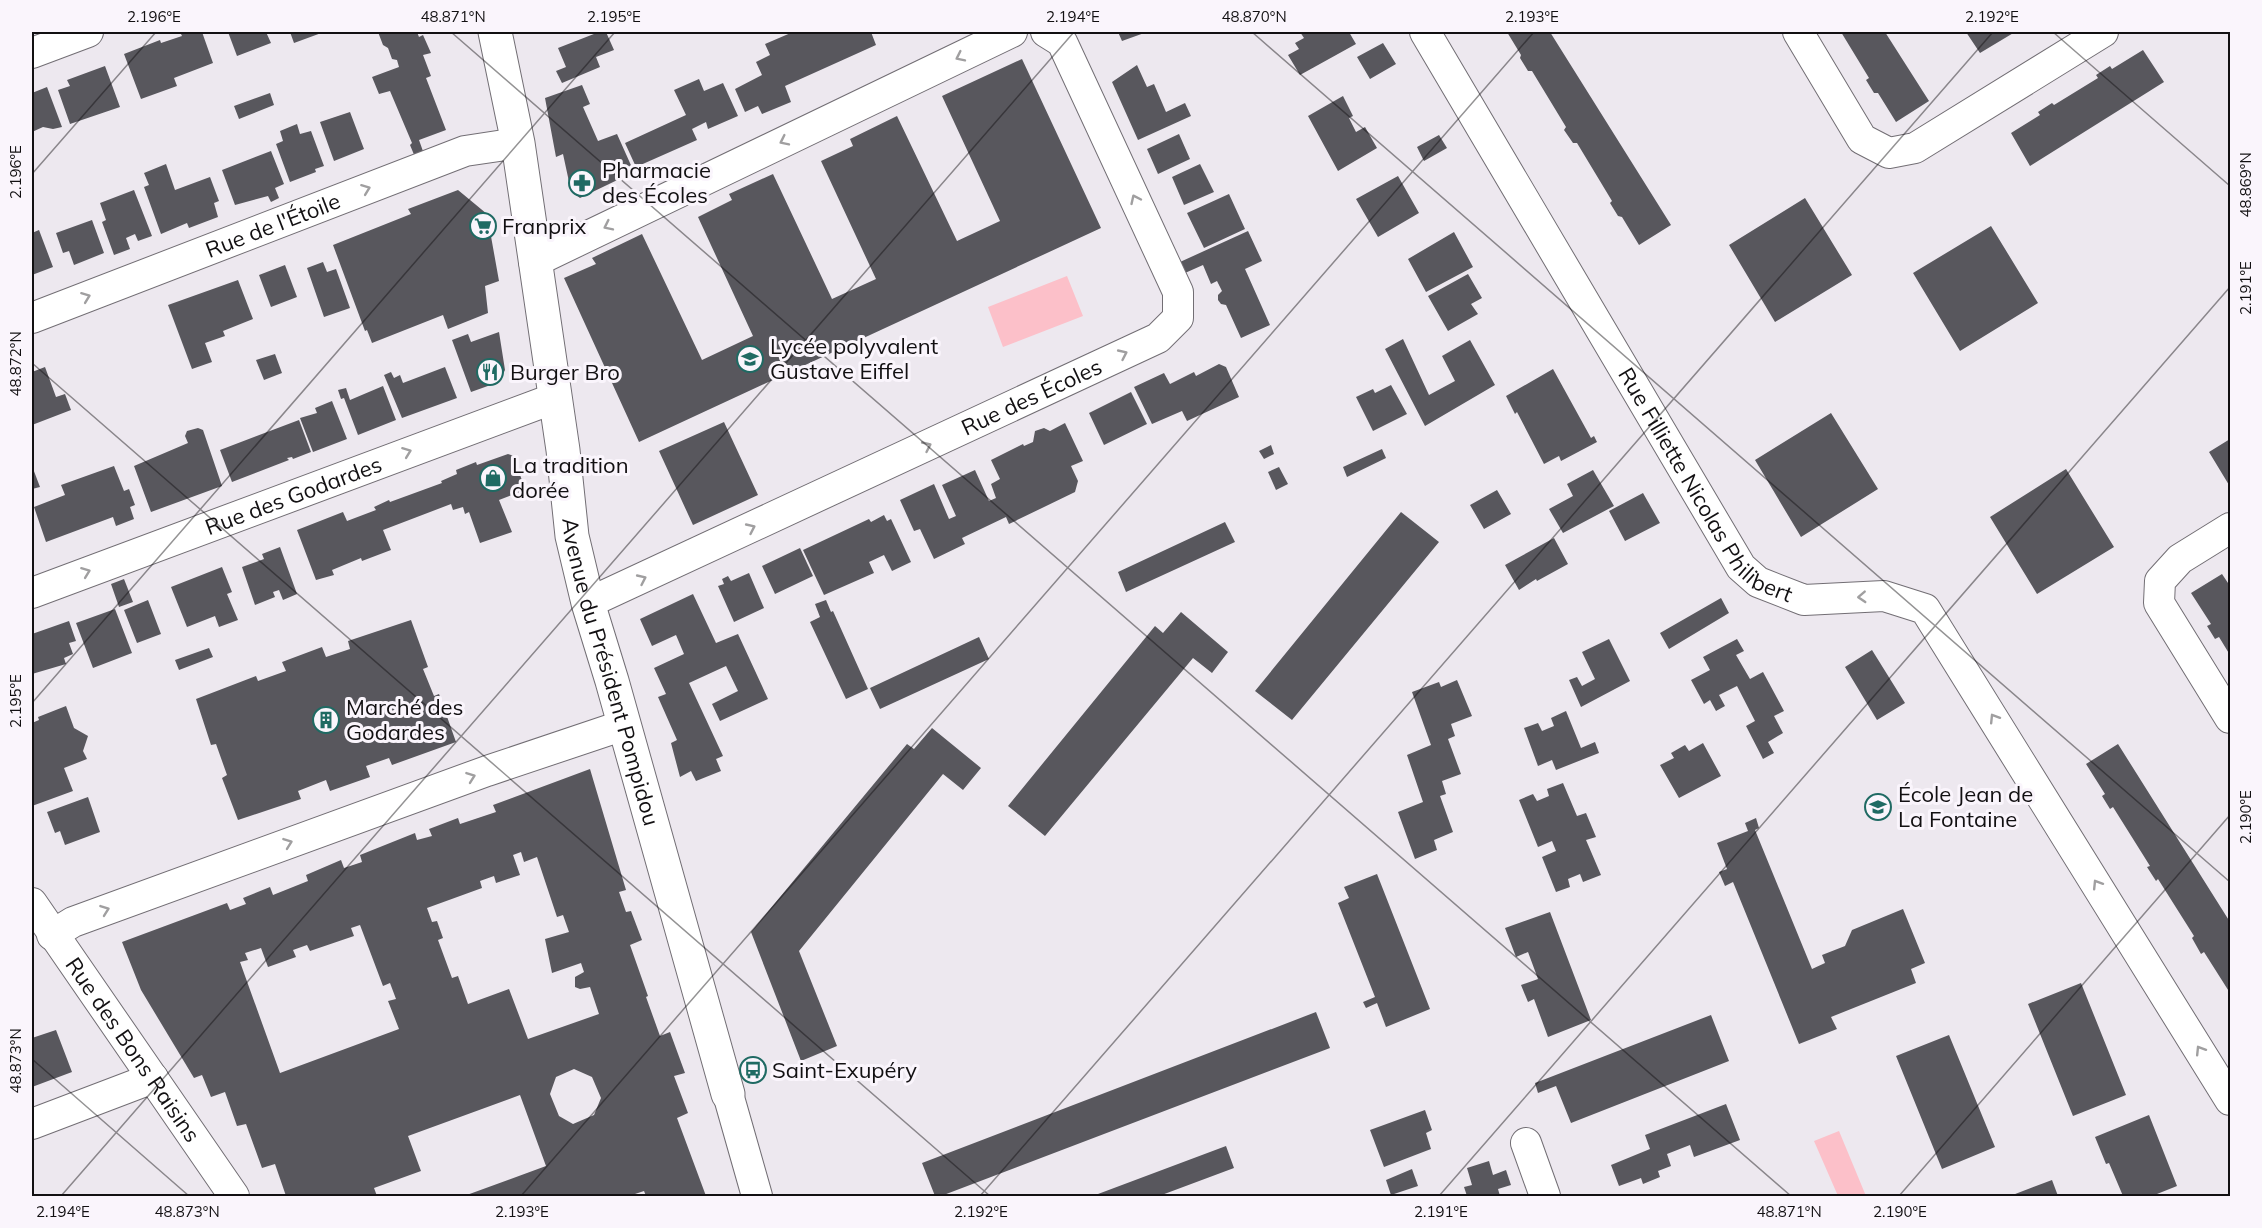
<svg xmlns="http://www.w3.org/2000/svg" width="2262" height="1228" viewBox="0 0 2262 1228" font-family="Mulish,sans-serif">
	<rect width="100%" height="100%" fill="#ede8ef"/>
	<path fill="#fcc0c9" d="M1067,276L1083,316L1003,347L988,307Z
		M1839,1131L1866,1196H1838L1814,1141Z"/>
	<path fill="#58575d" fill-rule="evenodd" d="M180,32H202L213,63L174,78L177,86L141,99L124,54L160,40L161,43L182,36Z
		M228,32H266L271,43L237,56Z
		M290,32H324L294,43Z
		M378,32H417L419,37L423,35L431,53L423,55L431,76L426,78L446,130L419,140L424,154L415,157L410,145L412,143L390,91L379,94L372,77L399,67L397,60L392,59L388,48L383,45Z
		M599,32H606L614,50L596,57L600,67L562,83L556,71L566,67L558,48Z
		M793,32H871L876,45L785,86L791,102L762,114L758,106L745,112L735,89L762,75L756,62L770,55L765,44Z
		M1118,32H1147L1122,41Z
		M1300,32H1349L1356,44L1300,75L1288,55L1299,49L1295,43L1304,38Z
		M1507,32H1550L1671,225L1639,245L1622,217L1618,216L1610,203L1612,201L1577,143H1573L1564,130L1566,127L1532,71H1528L1520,58L1521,55Z
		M1836,32H1885L1929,101L1896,122L1878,93H1874L1866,80L1869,78L1841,32L1837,34Z
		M1966,32H2015L1980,53Z
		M1383,43L1396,64L1370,79L1357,57Z
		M2143,50L2164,82L2030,166L2011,133L2040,115L2038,112L2052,103L2054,105L2098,78L2096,75L2110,66L2112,69Z
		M1022,59L1101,228L639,442L564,278L596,264L592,258L642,234L702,360L753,336L698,217L732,200L729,194L773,174L832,299L876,279L821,161L853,146L850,139L897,116L957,241L1000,221L942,96Z
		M1137,65L1147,87L1154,84L1166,112L1185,103L1191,116L1138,140L1112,82Z
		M105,66L120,107L70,124L58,90L70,86L67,80Z
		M699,79L704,91L723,83L738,116L708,129L706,122L692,129L697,140L636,167L625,143L686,115L674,90Z
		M582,85L590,104L583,107L598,141L617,134L634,172L580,198L571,191L563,154L556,157L545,98Z
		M47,87L62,127L53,129L43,127L32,132V93Z
		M270,93L274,105L239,119L234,106Z
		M1343,96L1353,116L1349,118L1356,132L1365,127L1377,148L1338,171L1308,116Z
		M350,112L364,149L334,161L320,122Z
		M297,124L300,134L311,131L324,166L315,169L316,172L290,182L276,144L283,141L280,131Z
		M1179,134L1190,159L1158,174L1147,149Z
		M1439,135L1447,148L1424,161L1417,147Z
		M271,151L284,184L275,188L279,198L271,202L268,196L235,205L222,170Z
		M166,164L175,190L210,177L219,201L214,203L218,217L189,228L187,223L161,234L144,187L149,185L144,173Z
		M1200,164L1214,192L1184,205L1172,177Z
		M1398,176L1419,213L1378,237L1356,199Z
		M134,190L152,236L138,241L135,234L126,238L130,249L114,255L102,222L106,220L100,203Z
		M458,190L487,214L499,281L485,286L488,313L448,329L443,315L372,343L367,330L365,331L333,245L411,214L408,209Z
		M1229,194L1245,229L1204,248L1187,213Z
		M1805,198L1852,275L1775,322L1729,245Z
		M92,220L104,253L74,265L69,251L63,253L56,233Z
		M1991,226L2038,303L1960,351L1913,273Z
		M39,230L53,267L32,275V233Z
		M1248,231L1262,261L1245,269L1270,325L1241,338L1226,305L1221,304L1218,300V295L1222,291L1217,281L1211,284L1203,265L1185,273L1180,262Z
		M1454,232L1473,267L1426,292L1408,259Z
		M323,262L327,272L336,269L350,308L324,317L307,268Z
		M285,265L297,297L271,307L259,275Z
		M1468,274L1482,298L1471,304L1478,314L1448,331L1428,296Z
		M238,280L253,319L223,331L225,336L205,343L212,362L192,369L168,305Z
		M499,332L505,370L499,382L471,392L452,340L468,334L471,342Z
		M1403,339L1429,395L1455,381L1442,356L1470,340L1495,385L1425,426L1385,349Z
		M275,354L282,373L264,380L256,360Z
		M1219,364L1226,367L1239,397L1187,421L1182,411L1152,424L1134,387L1164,373L1170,384L1194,372L1196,376Z
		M45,367L56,397L65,394L71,410L32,425V372Z
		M445,367L457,398L402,418L384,375L391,372L394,378L400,375L403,383Z
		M1553,369L1591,438L1594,436L1597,442L1561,461L1559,456L1544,464L1517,412L1515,414L1506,396Z
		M1391,385L1407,414L1373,431L1356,397L1373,389L1375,393Z
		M383,386L396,420L358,435L344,398L341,399L338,390L346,388L350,400Z
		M1131,392L1147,424L1104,445L1089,413Z
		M332,401L347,439L313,452L300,418L317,413L315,408Z
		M1831,413L1878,489L1801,537L1755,460Z
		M299,420L311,452L293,459L292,457L287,458L289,460L232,482L220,450Z
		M724,422L758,495L693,525L659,451Z
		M1065,423L1083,461L1071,466L1078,481L1075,492L1009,524L1006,517L962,538L965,544L934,559L920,529L914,531L900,500L934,484L949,519L956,516L942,485L975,470L989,501L996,498L991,484L1000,479L991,460L1023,444L1024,446L1033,442L1035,431L1044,428L1050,431Z
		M198,428L203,430L222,486L151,512L134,466L188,443L185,436L187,431Z
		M2230,439V484L2229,485L2209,452Z
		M1271,445L1274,454L1264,459L1259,451Z
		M1382,449L1386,458L1347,477L1343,467Z
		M508,454L514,456L525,490L499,500L512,532L480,543L469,512L465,514L463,507L453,510L451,504L383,530L391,550L362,561L361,558L332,570L334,575L316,580L297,530L343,512L347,521L376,510L374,507L389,500L390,502L442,483L441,481L457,474L456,470L476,462L477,465Z
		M32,466L40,487L32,489Z
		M114,466L124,491L129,489L135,505L130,507L134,519L116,526L113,517L46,542L34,507L65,495L61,485Z
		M1279,467L1288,484L1276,490L1268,472Z
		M2066,469L2114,547L2037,594L1990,517Z
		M1593,470L1614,506L1563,533L1549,509L1573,496L1567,484Z
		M1497,490L1511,514L1484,529L1470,505Z
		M1643,493L1660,523L1625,541L1609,511Z
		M1401,512L1439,542L1292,720L1255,691Z
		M884,515L887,521L891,519L911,562L892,571L884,555L869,562L874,573L824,595L803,550L869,519L871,522Z
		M1225,522L1235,542L1126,592L1118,572Z
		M1554,538L1568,564L1537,581L1536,579L1519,590L1505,565Z
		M280,547L297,594L283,600L279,590L273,592L275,597L255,605L242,567L264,559L262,554Z
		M800,548L813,576L775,594L762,566Z
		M222,567L232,592L227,594L238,620L219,627L215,616L187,627L171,587Z
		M749,573L764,608L734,622L718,586L724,584L722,579L728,576L731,581Z
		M2222,574L2230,586V655L2219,637L2215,639L2207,626L2211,624L2191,593Z
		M124,579L133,602L119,607L111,584Z
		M693,594L716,643L738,634L768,699L720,721L712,704L738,691L726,666L689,683L723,756L716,759L721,771L696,781L691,771L680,777L671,743L677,740L658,697L666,694L654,668L684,654L676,635L652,646L640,619Z
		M1721,598L1729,613L1669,649L1660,633Z
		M148,600L161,634L137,643L124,610Z
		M826,600L831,612L833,611L868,689L846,699L810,622L820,617L815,604Z
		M115,609L132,653L93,668L76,623Z
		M1181,612L1228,652L1212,673L1193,658L1045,836L1008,806L1155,626L1163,633Z
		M411,620L428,667L423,669L434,696L439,694L456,742L392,765L389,758L366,766L370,777L330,791L326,780L298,791L301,799L238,820L222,778L227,775L216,744L211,745L196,699L256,676L258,681L286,671L282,662L322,647L326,657L350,649L348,641Z
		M69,621L76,641L69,643L73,654L64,658L66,664L32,674V634Z
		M979,637L989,659L880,709L870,688Z
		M1609,639L1630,681L1581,707L1569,680L1577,677L1582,686L1595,679L1582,652Z
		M1737,639L1744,651L1736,655L1750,679L1763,672L1784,711L1774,716L1783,733L1768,742L1774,753L1763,759L1746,726L1755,721L1737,686L1719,695L1725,706L1716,711L1710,700L1704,704L1691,680L1710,670L1703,657Z
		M209,648L213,657L179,670L175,660Z
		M1872,650L1905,703L1877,720L1845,667Z
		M1457,680L1472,716L1451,724L1455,736L1448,739L1461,774L1442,781L1446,794L1440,796L1453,832L1434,840L1437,850L1415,859L1398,812L1423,802L1407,755L1431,745L1412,692L1439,682L1441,687Z
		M66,706L74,728L88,736L83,751L87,759L64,768L73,791L32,806V723L39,720L38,717Z
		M1566,711L1581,748L1595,742L1599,753L1556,770L1552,760L1538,766L1524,728L1538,723L1542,731L1554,726L1551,718Z
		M932,728L981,768L963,790L943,774L799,951L837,1046L801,1061L751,932L907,744L914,749Z
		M1703,743L1721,776L1679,798L1660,765L1674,758L1671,753L1685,745L1689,751Z
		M2118,744L2230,922V993L2204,952L2201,954L2192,938L2194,936L2158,879L2156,881L2147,867L2150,866L2113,807L2110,809L2102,796L2105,794L2086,764Z
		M590,769L626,890L619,892L626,912L631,911L642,940L630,945L648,996L646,997L660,1036L670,1032L685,1073L674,1076L688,1113L677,1118L706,1196H646L644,1191L629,1196H464L546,1166L520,1095L408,1136L421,1171L374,1188L377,1196H286L275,1164L262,1168L246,1124L237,1126L225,1092L211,1097L202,1075L194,1078L141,990L122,942L227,903L230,910L246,904L243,898L270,887L273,895L308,881L306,875L341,860L344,868L362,862L360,855L415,833L417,840L432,836L429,829L458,818L460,824L496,812L493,805ZM521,852L524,862L537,857L557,917L563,915L569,932L545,939L552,973L581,963L584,972L575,977V987L580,989L590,987L599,1014L528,1039L509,989L468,1004L458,976L452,978L438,940L443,938L437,921L432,922L427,908L482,888L480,881L494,876L496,883L520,875L513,855ZM360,925L383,986L390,983L396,999L388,1001L399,1029L280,1073L240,962L248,960L245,953L261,948L268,967L296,957L293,950L307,945L310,951L354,936L351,928ZM574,1069L592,1077L601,1098L594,1115L573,1124L559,1116L550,1094L556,1077Z
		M1563,783L1577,816L1586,813L1596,837L1586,840L1601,875L1583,882L1580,874L1568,879L1570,887L1556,892L1542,857L1556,851L1552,841L1538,847L1519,800L1533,794L1537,801L1549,796L1547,789Z
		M88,797L100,832L65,845L60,831L55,833L47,812Z
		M1756,818L1759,828L1755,830L1812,969L1825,963L1822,955L1845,946L1852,930L1903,909L1925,963L1911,969L1916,983L1831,1017L1837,1029L1799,1044L1733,882L1725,886L1719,872L1727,869L1717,843L1748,831L1745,823Z
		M1377,874L1430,1009L1386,1027L1377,1003L1366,1008L1363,1002L1375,997L1338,903L1349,898L1344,887Z
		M1550,912L1591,1020L1548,1037L1534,999L1528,1002L1521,985L1538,979L1528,952L1516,957L1505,928Z
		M2081,983L2126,1095L2073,1116L2028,1004Z
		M1316,1012L1330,1048L941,1196H935L922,1163Z
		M1711,1015L1729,1061L1571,1123L1556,1086L1538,1093L1535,1083Z
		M56,1030L72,1072L32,1087V1038Z
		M1949,1035L1995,1147L1942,1169L1896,1056Z
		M1726,1104L1740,1140L1694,1157L1690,1145L1667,1154L1671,1166L1658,1171L1660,1177L1643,1184L1641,1178L1619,1186L1611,1165L1650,1149L1645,1135Z
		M1425,1110L1432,1130L1426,1133L1431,1149L1384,1167L1370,1130Z
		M2149,1115L2177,1186L2152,1196H2123L2109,1163L2106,1164L2095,1137Z
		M1226,1146L1234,1168L1159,1196H1099L1098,1194Z
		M1489,1161L1493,1175L1506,1170L1511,1185L1498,1189L1500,1196H1467L1464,1187L1472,1185L1467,1168Z
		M1412,1169L1418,1186L1391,1195L1386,1180Z
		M2052,1180L2058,1196H2010Z"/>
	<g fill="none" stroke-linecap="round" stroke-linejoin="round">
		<defs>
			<g id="minor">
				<path id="s1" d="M1425,32L1741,567L1758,582L1804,600L1884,596L1925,609L2230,1100"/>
				<path d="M1798,32L1862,139L1889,153L1915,148L2103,32"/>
				<path d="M32,53L88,32"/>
				<path d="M534,262L1012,32"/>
				<path id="s2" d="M32,318L465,151L518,143"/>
				<path d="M2230,528L2180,559L2160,581L2159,603L2230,718"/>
				<path id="s3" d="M32,593L555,398"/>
				<path id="s4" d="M588,603L1158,338L1178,318V292L1062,42L1046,32"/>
				<path id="s5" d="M32,903L234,1196"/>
				<path d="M52,935L73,922L487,771L624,725"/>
				<path d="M728,1094L757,1196"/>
				<path d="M32,1124L153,1078"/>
				<path d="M1526,1143L1545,1196"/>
			</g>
			<g id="tertiary">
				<path id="s6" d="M495,32L518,143L563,450L572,536L588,603L612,681L728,1094"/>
			</g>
		</defs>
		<use href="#minor" stroke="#726e74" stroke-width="32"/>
		<use href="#tertiary" stroke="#726e74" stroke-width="35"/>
		<use href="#minor" stroke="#fff" stroke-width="30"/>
		<use href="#tertiary" stroke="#fff" stroke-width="33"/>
	</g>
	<defs><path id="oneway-chevron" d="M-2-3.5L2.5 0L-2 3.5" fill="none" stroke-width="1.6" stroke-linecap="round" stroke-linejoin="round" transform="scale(1.5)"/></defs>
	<g stroke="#a09fa0">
		<use href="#oneway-chevron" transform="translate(960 57) rotate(154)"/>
		<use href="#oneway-chevron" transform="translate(784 141) rotate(154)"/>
		<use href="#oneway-chevron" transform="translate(366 189) rotate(-21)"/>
		<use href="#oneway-chevron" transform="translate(1135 199) rotate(-115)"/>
		<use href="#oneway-chevron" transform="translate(608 226) rotate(154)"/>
		<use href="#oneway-chevron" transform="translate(86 297) rotate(-21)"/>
		<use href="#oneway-chevron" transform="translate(1123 354) rotate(-25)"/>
		<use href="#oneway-chevron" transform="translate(927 446) rotate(-25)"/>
		<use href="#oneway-chevron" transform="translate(407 452) rotate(-21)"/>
		<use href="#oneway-chevron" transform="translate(751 528) rotate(-25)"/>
		<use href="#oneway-chevron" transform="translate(86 572) rotate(-21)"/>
		<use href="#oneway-chevron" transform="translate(642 579) rotate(-25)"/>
		<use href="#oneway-chevron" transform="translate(1862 597) rotate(177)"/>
		<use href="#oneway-chevron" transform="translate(1994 718) rotate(-122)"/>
		<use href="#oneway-chevron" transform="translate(471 777) rotate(-20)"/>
		<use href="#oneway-chevron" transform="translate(288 843) rotate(-20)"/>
		<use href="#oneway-chevron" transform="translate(2097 884) rotate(-122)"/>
		<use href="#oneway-chevron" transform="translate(105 910) rotate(-20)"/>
		<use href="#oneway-chevron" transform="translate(2200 1050) rotate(-122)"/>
	</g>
	<path fill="none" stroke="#121012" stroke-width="1.5" stroke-opacity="0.45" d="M451,32L1791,1196M1252,32L2230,882M2053,32L2230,186M32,174L156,32M32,363L990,1196M32,703L615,32M32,1059L189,1196M61,1196L1074,32M521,1196L1534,32M980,1196L1993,32M1439,1196L2230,287M1899,1196L2230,815"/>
	<defs>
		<symbol id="pharmacy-ring" viewBox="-11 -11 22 22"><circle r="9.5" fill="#faf5fc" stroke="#1f6a63" stroke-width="1.5"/><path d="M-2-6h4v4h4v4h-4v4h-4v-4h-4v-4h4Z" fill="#1f6a63"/></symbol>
		<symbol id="supermarket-ring" viewBox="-11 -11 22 22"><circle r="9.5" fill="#faf5fc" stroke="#1f6a63" stroke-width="1.5"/><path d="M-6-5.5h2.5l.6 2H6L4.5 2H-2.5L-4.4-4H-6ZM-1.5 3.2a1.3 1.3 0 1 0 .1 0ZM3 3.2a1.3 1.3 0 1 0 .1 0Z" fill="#1f6a63"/></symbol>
		<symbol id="school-ring" viewBox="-11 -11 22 22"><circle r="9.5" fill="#faf5fc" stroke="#1f6a63" stroke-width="1.5"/><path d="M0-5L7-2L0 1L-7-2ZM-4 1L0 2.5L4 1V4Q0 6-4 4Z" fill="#1f6a63"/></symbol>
		<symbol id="restaurant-ring" viewBox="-11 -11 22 22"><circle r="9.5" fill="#faf5fc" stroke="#1f6a63" stroke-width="1.5"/><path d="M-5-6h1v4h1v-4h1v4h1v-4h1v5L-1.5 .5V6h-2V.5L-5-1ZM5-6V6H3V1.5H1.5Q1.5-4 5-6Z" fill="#1f6a63"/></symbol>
		<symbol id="shop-ring" viewBox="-11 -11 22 22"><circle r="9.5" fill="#faf5fc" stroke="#1f6a63" stroke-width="1.5"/><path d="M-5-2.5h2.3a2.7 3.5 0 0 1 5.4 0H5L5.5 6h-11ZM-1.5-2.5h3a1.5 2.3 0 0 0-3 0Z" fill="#1f6a63"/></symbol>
		<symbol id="building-ring" viewBox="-11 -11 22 22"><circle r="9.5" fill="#faf5fc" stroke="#1f6a63" stroke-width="1.5"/><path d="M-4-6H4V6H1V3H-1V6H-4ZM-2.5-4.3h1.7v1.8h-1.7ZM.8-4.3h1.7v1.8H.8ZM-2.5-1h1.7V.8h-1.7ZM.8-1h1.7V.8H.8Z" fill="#1f6a63"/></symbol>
		<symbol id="bus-ring" viewBox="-11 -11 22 22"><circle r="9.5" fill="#faf5fc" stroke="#1f6a63" stroke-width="1.5"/><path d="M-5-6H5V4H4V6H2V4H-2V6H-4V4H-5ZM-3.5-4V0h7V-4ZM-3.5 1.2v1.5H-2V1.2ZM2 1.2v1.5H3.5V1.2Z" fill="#1f6a63"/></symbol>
	</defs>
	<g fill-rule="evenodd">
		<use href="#pharmacy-ring" x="567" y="168" width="30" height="30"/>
		<use href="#supermarket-ring" x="468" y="211" width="30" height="30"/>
		<use href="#school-ring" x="735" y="344" width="30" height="30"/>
		<use href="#restaurant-ring" x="475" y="357" width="30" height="30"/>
		<use href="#shop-ring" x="478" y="463" width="30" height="30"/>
		<use href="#building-ring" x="311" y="705" width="30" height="30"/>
		<use href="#school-ring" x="1863" y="792" width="30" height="30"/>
		<use href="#bus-ring" x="738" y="1055" width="30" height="30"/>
	</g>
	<g text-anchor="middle" stroke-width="6" stroke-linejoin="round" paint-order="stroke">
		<g font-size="22" fill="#121012" stroke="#faf5fc" text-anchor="start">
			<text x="602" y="178">Pharmacie<tspan x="602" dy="25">des Écoles</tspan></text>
			<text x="502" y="234">Franprix</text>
			<text x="770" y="354">Lycée polyvalent<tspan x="770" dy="25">Gustave Eiffel</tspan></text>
			<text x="510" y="380">Burger Bro</text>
			<text x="512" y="473">La tradition<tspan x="512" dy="25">dorée</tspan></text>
			<text x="346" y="715">Marché des<tspan x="346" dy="25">Godardes</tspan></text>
			<text x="1898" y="802">École Jean de<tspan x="1898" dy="25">La Fontaine</tspan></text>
			<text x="772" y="1078">Saint-Exupéry</text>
		</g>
		<g font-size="22" fill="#121012" stroke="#faf5fc">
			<text dy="8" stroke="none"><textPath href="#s2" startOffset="258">Rue de l'Étoile</textPath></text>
			<text dy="8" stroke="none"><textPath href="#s4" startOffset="489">Rue des Écoles</textPath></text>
			<text dy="8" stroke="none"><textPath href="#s1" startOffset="536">Rue Filliette Nicolas Philibert</textPath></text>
			<text dy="8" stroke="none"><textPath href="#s3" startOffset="279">Rue des Godardes</textPath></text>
			<text dy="8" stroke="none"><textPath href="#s6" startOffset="651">Avenue du Président Pompidou</textPath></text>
			<text dy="8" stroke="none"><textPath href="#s5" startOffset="178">Rue des Bons Raisins</textPath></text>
		</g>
	</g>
	<rect width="2262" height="1228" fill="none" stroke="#faf5fc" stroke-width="66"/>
	<rect x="33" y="33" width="2196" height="1162" fill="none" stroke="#121012" stroke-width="2"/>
	<g font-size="15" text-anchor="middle" fill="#121012">
		<text x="154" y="22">2.196°E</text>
		<text x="453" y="22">48.871°N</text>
		<text x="614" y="22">2.195°E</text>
		<text x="1073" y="22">2.194°E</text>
		<text x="1254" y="22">48.870°N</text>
		<text x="1532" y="22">2.193°E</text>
		<text x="1992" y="22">2.192°E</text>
		<text transform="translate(16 172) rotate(-90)" y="5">2.196°E</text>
		<text transform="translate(2246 185) rotate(-90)" y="5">48.869°N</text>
		<text transform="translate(2246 288) rotate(-90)" y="5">2.191°E</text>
		<text transform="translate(16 364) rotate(-90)" y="5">48.872°N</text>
		<text transform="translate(16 701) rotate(-90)" y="5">2.195°E</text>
		<text transform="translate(2246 817) rotate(-90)" y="5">2.190°E</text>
		<text transform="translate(16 1061) rotate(-90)" y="5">48.873°N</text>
		<text x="63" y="1217">2.194°E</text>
		<text x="187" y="1217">48.873°N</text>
		<text x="522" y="1217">2.193°E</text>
		<text x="981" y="1217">2.192°E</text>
		<text x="1441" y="1217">2.191°E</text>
		<text x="1789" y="1217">48.871°N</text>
		<text x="1900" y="1217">2.190°E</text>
	</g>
</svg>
